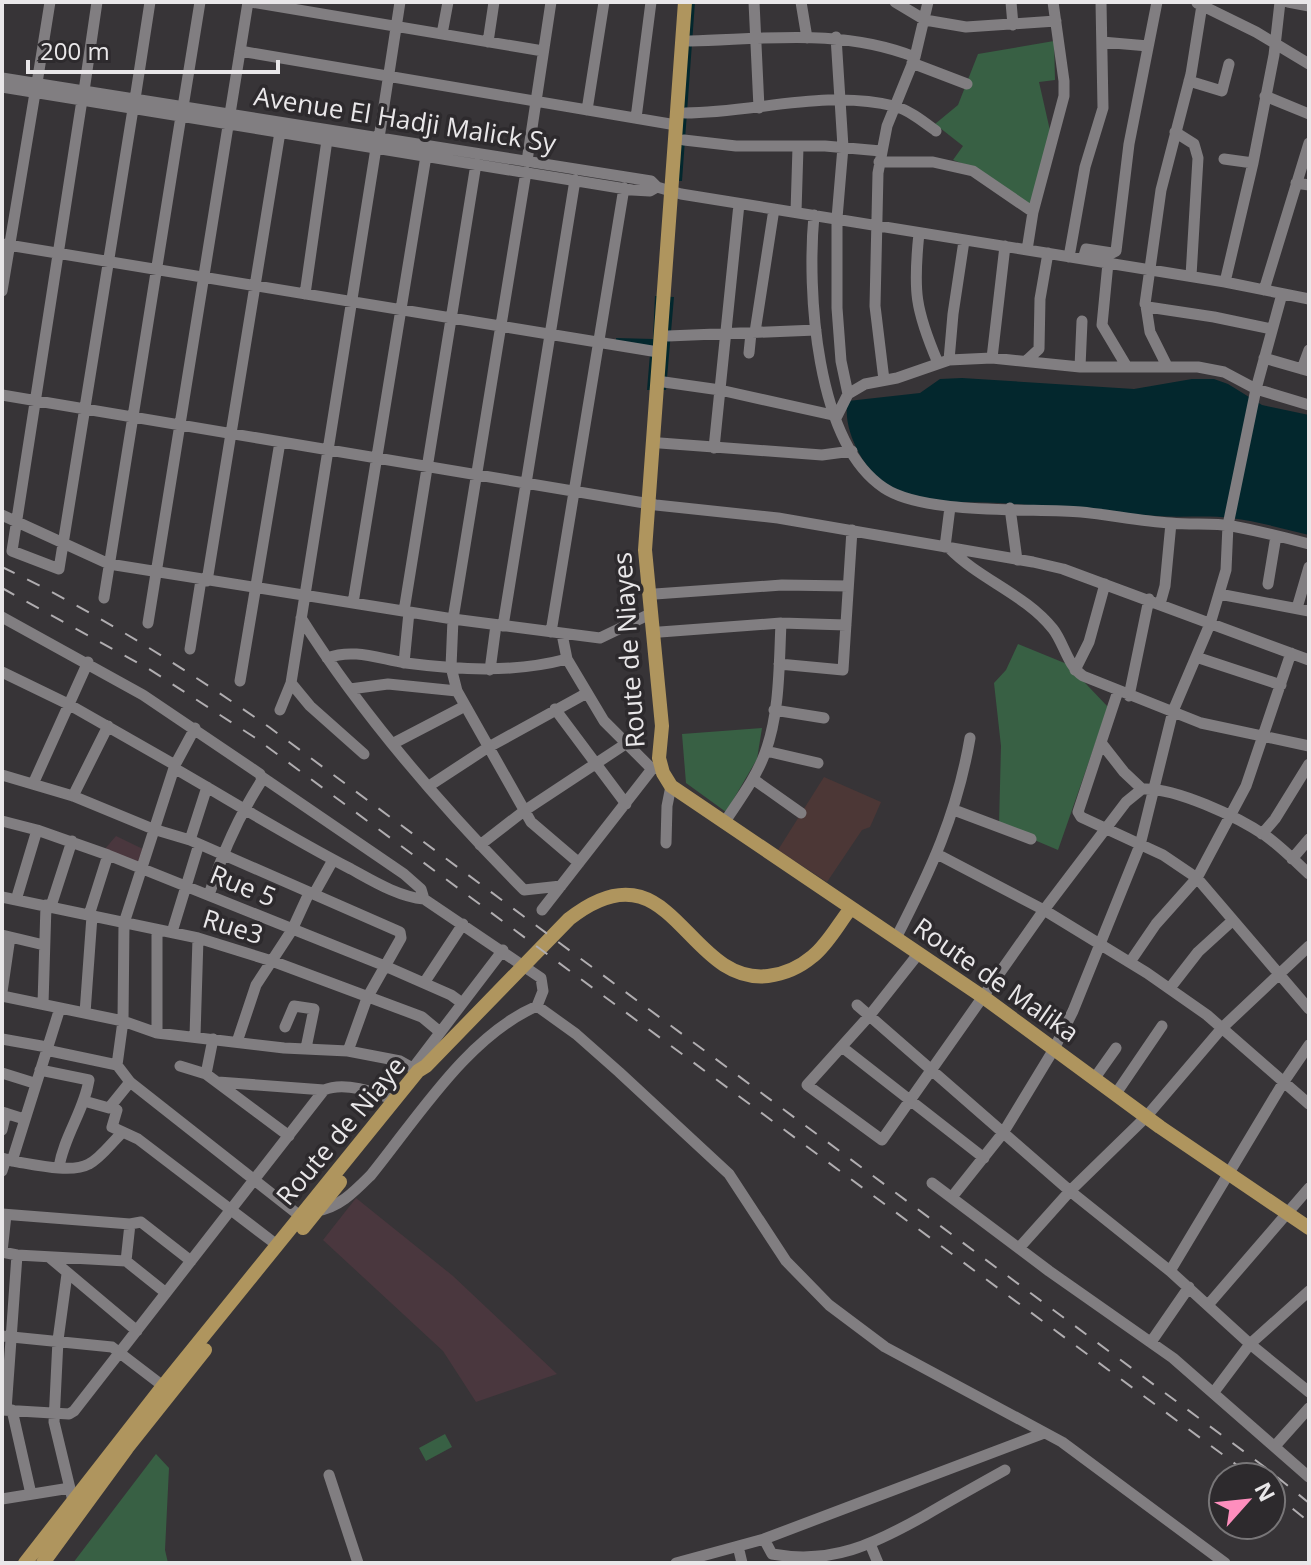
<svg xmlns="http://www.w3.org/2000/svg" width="1311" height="1565" viewBox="0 0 1311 1565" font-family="'Open Sans',sans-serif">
	<rect width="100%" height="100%" fill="#373437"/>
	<path fill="#4a373e" d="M116,836L145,850L139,864L104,850Z
		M356,1198L453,1276L557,1374L476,1402L443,1351L323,1240Z"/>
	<path fill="#4c3736" d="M824,777L881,802L870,827L862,830L827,882L778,850Z"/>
	<path fill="#386044" d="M1054,41L1055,80L1039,82L1051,135L1037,196L1028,206L977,169L953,160L963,146L935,124L958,105L978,54Z
		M1018,644L1067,664L1108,707L1058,850L999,825L1001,746L994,683L1006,670Z
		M762,728L757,759L726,812L686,783L682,734Z
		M445,1434L452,1447L426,1461L419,1448Z
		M156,1454L169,1468L165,1550L168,1563H73Z"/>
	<path fill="#03272d" d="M680,2H695L682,181H666Z
		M655,296L674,297L666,390H647L650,354L616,347V338L653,339Z
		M962,378L1134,389L1192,379H1214L1228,384L1262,405L1309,415V535C1283,529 1257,521 1231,518C1208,515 1182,518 1158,516C1105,513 1053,506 1000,503C964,501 918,506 887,486C864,471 841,427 848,401L920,393L940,379Z"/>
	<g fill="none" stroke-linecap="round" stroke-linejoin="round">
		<path stroke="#817e81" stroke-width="11" d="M251,2L543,51
			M754,2L759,108
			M801,2L807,38
			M895,2L925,20L966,27L1056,21
			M1011,2L1013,25
			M1288,2L1309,6
			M1197,3L1256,32L1309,64
			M1202,5L1191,74L1161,190L1145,304L1148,307L1214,317L1272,329
			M442,34L448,2
			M836,37L843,147L837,218V308L841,361L848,394
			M690,41C768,39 841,28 915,57
			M488,42L494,2
			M1102,42L1148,46
			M240,51L676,125
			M912,63L967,84
			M2,78L651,181L657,187L681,194L1225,282L1309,299
			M1189,81L1222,91L1229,64
			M37,83L50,2
			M2,87L632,190L650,191L657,187
			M84,91L97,2
			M1265,96L1309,114
			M135,99L150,2
			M82,100L12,551L59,569L133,109
			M183,107L200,2
			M587,110L604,2
			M685,113C753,113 826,89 894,106C909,110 924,122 936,131
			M636,118L651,2
			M1175,132L1194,144L1198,158L1191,276
			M379,138L400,2
			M684,140L736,146H825L881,151
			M1224,159L1253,163
			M527,161L551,2
			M879,162H933L973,171L1033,212
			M526,172L453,619L451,667L457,691L531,822L579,863
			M1296,183L1309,185
			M796,212L798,147
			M814,215C807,290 815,442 884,488C924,515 1030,508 1081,512C1111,515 1141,521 1171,523C1191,525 1212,523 1232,526C1258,531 1283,537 1309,544
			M919,233C913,291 915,309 938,363
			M2,244L658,352
			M1027,250L1033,212L1064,96V81L1053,2
			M1069,257L1085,167L1103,108L1101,2
			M1083,259L1086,249L1112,253L1116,251L1129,144L1157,2
			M1108,263L1102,325L1127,367
			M1225,282L1253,163L1274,55L1280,2
			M1264,290L1309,143
			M2,291L35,93
			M305,294L327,140
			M1146,306L1150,332L1167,366
			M755,332L774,209
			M668,336L816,330
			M749,353L751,333
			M992,358L1005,246
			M1264,358L1309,371
			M949,360L953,314L964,241
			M1026,361L1039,349L1040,299L1048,253
			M1080,367L1082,321
			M1302,369L1309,350
			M884,380L875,306L878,173L887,126L915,57L928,2
			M664,382L720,390L837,416L848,394L865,384L897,378L949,360L992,358L1080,367H1198L1224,372L1256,389L1309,405
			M2,395L656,505L778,518L1033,562L1063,569L1309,660
			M660,443L822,455L852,451
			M714,448L739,204
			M1010,508L1017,560
			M2,515L109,564L453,619L600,638L650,614
			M945,547L950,507
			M949,548C980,580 1025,594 1053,629C1064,643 1067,665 1083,676L1201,723L1309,746
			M207,581L280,132
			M1268,584L1276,536
			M655,594L782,585L848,586
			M1219,594L1309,611
			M104,598L181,116
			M353,603L426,156
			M1160,604L1165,586L1171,523
			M1297,608L1309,567
			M404,611L476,164
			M2,617L143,695L260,774L262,780C238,817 222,853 209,895
			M301,618C362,715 443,808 524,890L561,886
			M148,623L248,2
			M503,626L575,180
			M551,632L624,188
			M660,632L781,623L846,625
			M562,634L567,659L604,721L652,769
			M190,649L201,580
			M1196,657L1281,685
			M327,658C354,648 379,659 406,663C460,670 514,673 567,659
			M404,663L409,612
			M779,664L843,670L852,530
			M490,670L496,625
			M1075,670L1089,642L1105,584
			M2,672L68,704L175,765
			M240,681L280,442
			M291,683L310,706L364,754
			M350,689L388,684L457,691
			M1118,691L1078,812L1081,817L1163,855L1197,878L1309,1009
			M1129,696L1149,599
			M555,709L626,804
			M280,710L291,683L376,148
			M774,710L824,718
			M195,728L175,765L124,923L123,1021L117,1065L130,1082L300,1216
			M394,743L465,706
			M1102,744L1124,772L1142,789C1175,787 1238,817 1266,836C1281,847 1295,861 1309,874
			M766,751L818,763
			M174,768C233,802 291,838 351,869C373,881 399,897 424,899L541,978L543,991L537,1006
			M2,775L73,796L153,829L190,840L400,932L401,938L367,998L348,1051
			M262,777L404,874L421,889L424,899
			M753,779L801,813
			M33,784L88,662
			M429,786L487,748L587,693
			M73,796L108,726
			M954,810L1031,839
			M2,821L37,830L108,855L385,966L451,995L462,1003
			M724,823C739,800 756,778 765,753C780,713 779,664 781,623
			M1262,834L1275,819L1309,764
			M190,840L207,787
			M666,843L667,806L671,786
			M480,845L524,811L627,743
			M937,854L1044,910L1147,973L1207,1015L1309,1104
			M1292,859L1309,839
			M314,894L333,860
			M2,897L198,938L272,961L422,1017L440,1032
			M16,900L37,830
			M51,906L72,841
			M542,910L652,769L662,767
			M89,915L108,855
			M157,930V1033
			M172,932L199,844
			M2,935L44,945
			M896,938C931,870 957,814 970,738
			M919,953L870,1015L807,1085L882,1140L1044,910L1126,802L1142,789
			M1130,962L1156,924L1197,878L1246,786L1291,653
			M424,983L463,924
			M1170,988L1198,952L1232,921
			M2,992L10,937
			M2,996L123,1021L157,1033L284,1048L348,1051L400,1061L418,1071
			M43,1004L46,905
			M857,1005L1070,1191L1170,1271L1250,1344L1309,1392
			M85,1013L92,916
			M285,1027L294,1006L314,1009L306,1048
			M195,1036L198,938
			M2,1039L47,1047
			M213,1039L206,1074L289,1136
			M237,1042L256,985L292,930L309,893
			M842,1047L984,1158
			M46,1050L117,1065
			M180,1066L206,1074
			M413,1068L503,950
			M40,1070L89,1080C84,1111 64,1136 59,1167
			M2,1073L34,1083
			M1094,1079L1116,1048
			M218,1082L324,1090C344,1081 374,1092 394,1100
			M1115,1095L1162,1026
			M84,1101L109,1108L130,1082
			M112,1106L117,1110L112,1127L138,1139L277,1245
			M2,1112L24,1119
			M2,1130L6,1113
			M2,1158L12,1161L60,1008
			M12,1161C32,1164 71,1174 89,1164C101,1158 112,1142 122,1133
			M2,1171L6,1159
			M932,1183L1049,1271L1173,1358L1309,1477
			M952,1197L1003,1133L1054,1049L1073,1011L1140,845L1173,711L1210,624L1226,570L1228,525L1256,389L1282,294
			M316,1211C339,1208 355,1191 371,1175C418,1117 468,1036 537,1006L576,1034L619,1072L729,1174L786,1261L829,1305L885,1347L1062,1442L1225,1563
			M2,1214L130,1224L141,1222L191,1261
			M1019,1248L1070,1191L1146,1117L1222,1028L1309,946
			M2,1252L17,1255L126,1261L166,1293
			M2,1252L6,1215
			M49,1257L137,1331
			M126,1261L130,1224
			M1170,1271L1283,1083L1309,1045
			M67,1274L58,1340L54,1422L73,1501
			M1208,1305L1309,1188
			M2,1336L112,1347L163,1386
			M1151,1342L1189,1287
			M1214,1392L1250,1344L1309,1291
			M2,1410L69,1414L74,1411L324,1090
			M6,1410L17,1255
			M12,1410L31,1494
			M1275,1446L1309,1408
			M329,1475L358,1563
			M2,1499L70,1488
			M764,1539L772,1554C832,1565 874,1544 924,1516C951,1500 978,1485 1005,1470
			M738,1546L742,1563
			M871,1546L878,1563
			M676,1563L764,1539L1044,1433"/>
		<path stroke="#af955e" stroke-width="14" d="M685,2L645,550L662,726L659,758L663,773L671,786L986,999L1160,1127L1309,1228
			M303,1228L340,1182
			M25,1563L163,1386L418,1071L426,1066L569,919C672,838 685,985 768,976C785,974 800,967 813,956C828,944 839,923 851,908
			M43,1563L127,1448L205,1350"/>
		<path stroke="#b0adb0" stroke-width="2" stroke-dasharray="14 14" stroke-linecap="butt" d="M2,567C96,612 184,668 269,727L1266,1468L1309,1503
			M2,588L149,669L254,737L1253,1477
			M1271,1491L1309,1522"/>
	</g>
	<g text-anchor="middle" stroke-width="7" stroke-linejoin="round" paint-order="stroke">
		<g font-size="26" fill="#e9e7e9" stroke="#2d2a2d">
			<text transform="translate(405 120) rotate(9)" y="9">Avenue El Hadji Malick Sy</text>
			<text transform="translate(629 650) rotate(-94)" y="9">Route de Niayes</text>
			<text transform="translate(243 886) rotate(22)" y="9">Rue 5</text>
			<text transform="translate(233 927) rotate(17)" y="9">Rue3</text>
			<text transform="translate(996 980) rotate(35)" y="9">Route de Malika</text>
			<text transform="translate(341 1131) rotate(-50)" y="9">Route de Niaye</text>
		</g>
	</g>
	<rect width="1311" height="1565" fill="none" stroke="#e9e7e9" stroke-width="8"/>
	<g transform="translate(1247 1501) rotate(63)"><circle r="38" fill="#2d2a2d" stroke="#787678" stroke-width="2"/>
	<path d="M0-6L14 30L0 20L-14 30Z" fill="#fe8ebd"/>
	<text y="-12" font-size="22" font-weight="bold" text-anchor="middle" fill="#e9e7e9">N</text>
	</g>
	<path d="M28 60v12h250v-12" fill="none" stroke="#e9e7e9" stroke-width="4"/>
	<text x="40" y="60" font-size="24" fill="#e9e7e9" stroke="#2d2a2d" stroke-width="6" paint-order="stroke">200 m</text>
</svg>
